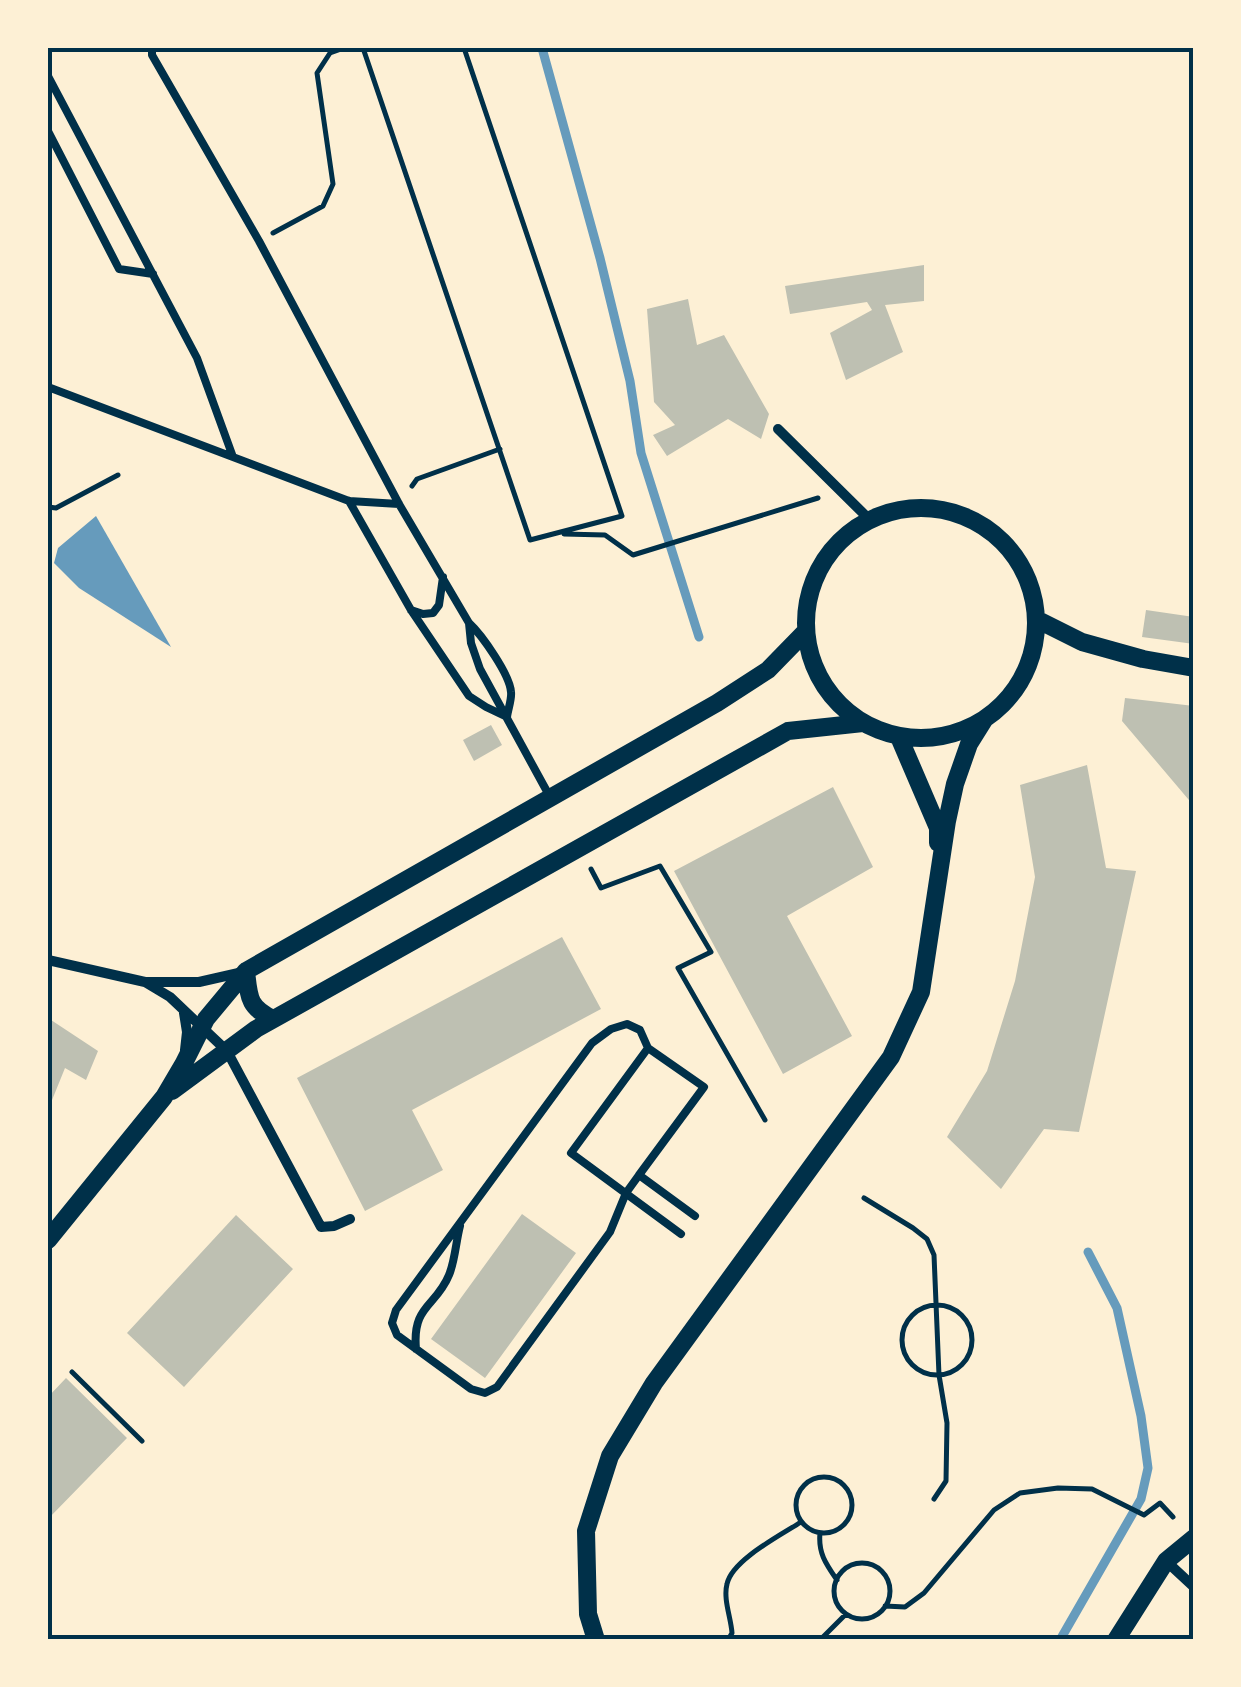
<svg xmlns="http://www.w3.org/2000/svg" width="1241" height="1687" viewBox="0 0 1241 1687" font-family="Raleway,sans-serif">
	<rect width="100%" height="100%" fill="#fdf0d5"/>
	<path fill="#669bbc" d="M96,516L171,647L79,588L54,563L58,548Z"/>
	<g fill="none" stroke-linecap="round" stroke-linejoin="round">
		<path stroke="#669bbc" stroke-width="9" d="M542,48L600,258L630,381L641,453L699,637
			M1060,1640L1141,1499L1148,1468L1141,1416L1117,1308L1088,1252"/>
	</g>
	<path fill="#bec0b2" d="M924,265V301L885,305L903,352L846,380L830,333L872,310L867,302L790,314L785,286Z
		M688,299L697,345L724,335L769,414L761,439L728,419L667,456L653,435L675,425L654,402L647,309Z
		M1146,610L1194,617V644L1142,637Z
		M1125,698L1194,706V806L1122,721Z
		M491,725L502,745L474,761L463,740Z
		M1087,765L1106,868L1136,871L1079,1132L1044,1129L1001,1189L947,1137L987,1071L1015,981L1035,877L1020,785Z
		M833,787L873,867L787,916L852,1036L783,1074L674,871Z
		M562,937L601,1009L412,1110L443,1170L365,1211L297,1078Z
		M48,1018L98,1051L86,1080L65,1068L48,1110Z
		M522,1214L576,1253L485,1378L431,1339Z
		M236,1215L293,1269L184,1387L127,1333Z
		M66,1378L127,1438L48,1519V1397Z"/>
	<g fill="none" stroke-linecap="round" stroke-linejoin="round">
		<path stroke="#003049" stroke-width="5" d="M363,48L530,540L622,516L464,48
			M273,233L323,206L333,184L317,73L330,53L344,48
			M412,486L417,479L500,449
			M48,507L56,508L118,475
			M564,534L605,535L633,555L818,498
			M591,869L601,888L660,866L711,952L678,968L765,1120
			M864,1198L913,1228L927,1239L934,1255L939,1375L947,1423L946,1481L934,1499
			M902 1340a35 35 0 1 1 70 0a35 35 0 1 1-70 0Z
			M72,1372L142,1441
			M796 1505a28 28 0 1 1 56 0a28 28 0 1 1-56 0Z
			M820,1533C818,1553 826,1564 837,1580
			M834 1591a28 28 0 1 1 56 0a28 28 0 1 1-56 0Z
			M885,1606L905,1607L924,1593L994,1510L1020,1493L1058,1488L1092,1489L1144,1515L1160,1503L1173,1517
			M728,1640L732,1633C731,1618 723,1599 727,1584C732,1560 781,1535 801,1522
			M820,1640L846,1614"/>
		<path stroke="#003049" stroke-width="8" d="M152,48V55L259,241L399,504L469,623C482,635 510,675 511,692C512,699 508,709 507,717
			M48,76L197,358L233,457
			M48,131L119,269L153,274
			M48,387L349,501L399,504
			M349,501L411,610L469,696L486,707L507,717
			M411,610L423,614L433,613L439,605L443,577
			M469,623L471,643L480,669L550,797
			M639,1175L626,1193L610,1232L497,1387L485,1393L471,1389L397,1335L392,1323L396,1310L592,1043L611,1029L627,1024L640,1030L648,1048
			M681,1234L571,1153L648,1048L704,1087L639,1175L695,1216
			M416,1349C412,1305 436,1307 449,1275C455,1261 456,1241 460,1226"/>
		<path stroke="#003049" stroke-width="10" d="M778,429L869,519
			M48,960L145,982H199L243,972
			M145,982L170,997L227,1051L321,1227L334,1226L350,1219
			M184,1013L187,1032L185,1050
			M1166,1561L1194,1587"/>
		<path stroke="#003049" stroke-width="18" d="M806 623a115 115 0 1 1 230 0a115 115 0 1 1-230 0Z
			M1036,619L1082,642L1143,659L1194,668
			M899,737L938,828V843
			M246,971C249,997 248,1007 273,1019
			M172,1091L256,1029L788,731L863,723
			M48,1240L164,1097L184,1063L206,1019L246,971L717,703L768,670L806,631
			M596,1640L588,1614L586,1531L610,1456L654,1383L891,1057L921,992L947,821L955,784L969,744L984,720
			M1116,1640L1166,1561L1194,1538"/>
	</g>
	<rect width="1241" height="1687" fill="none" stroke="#fdf0d5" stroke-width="100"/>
	<rect x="50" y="50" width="1141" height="1587" fill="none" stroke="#003049" stroke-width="4"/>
</svg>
